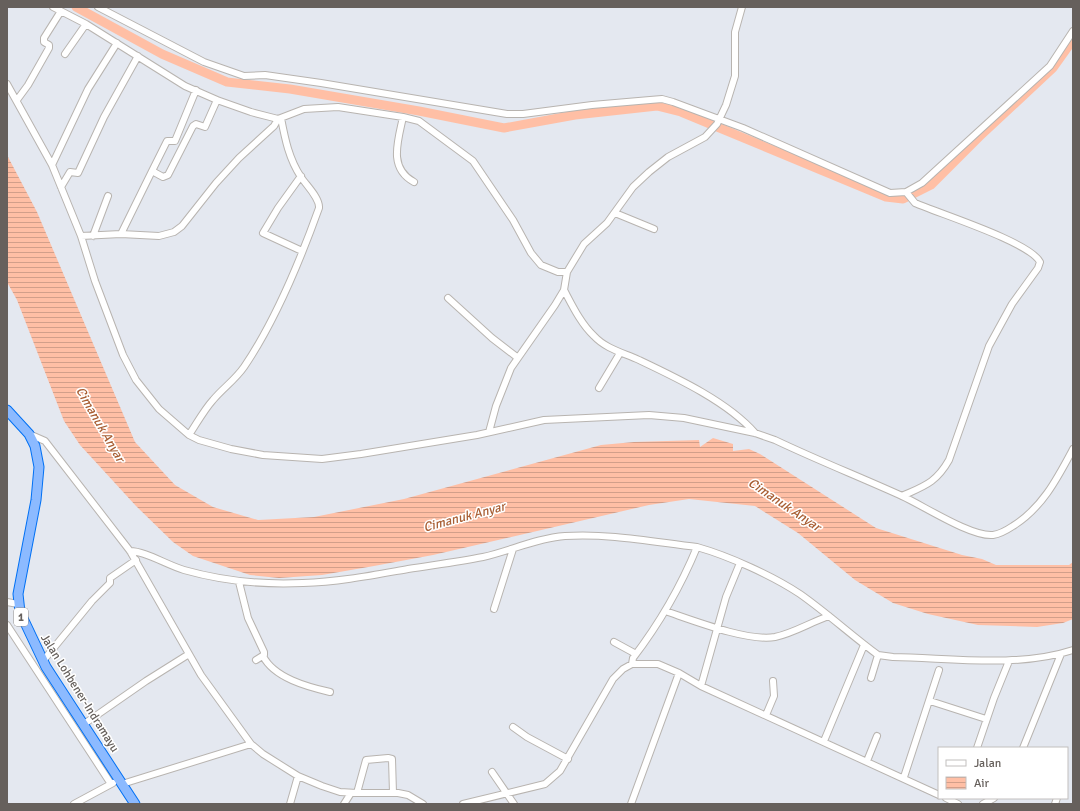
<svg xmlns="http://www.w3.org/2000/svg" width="1080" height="811" viewBox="0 0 1080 811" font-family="Signika,sans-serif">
	<defs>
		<pattern id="water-rules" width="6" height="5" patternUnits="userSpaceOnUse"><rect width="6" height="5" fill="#ffbfa5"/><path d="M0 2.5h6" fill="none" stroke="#d29f8a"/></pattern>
	</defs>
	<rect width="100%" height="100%" fill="#e4e8f0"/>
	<path fill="url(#water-rules)" d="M7,155L37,212L135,442L175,485L213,507L258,520L314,517L404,499L601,445L634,442L699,440L700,447L713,438L733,444V451L749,449L760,454L876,528L962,555L982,559L996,565H1069L1073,562V619L1063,623L1037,627L978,625L928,614L893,603L855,580L798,533L755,506L689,499L649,505L433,555L374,566L322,575L279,578L250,575L193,556L173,542L136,506L80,445L64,421L17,300L7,282Z"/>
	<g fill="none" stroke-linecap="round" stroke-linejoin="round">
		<path stroke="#ffbfa5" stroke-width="9" d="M76,7L162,54L227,82L290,89L419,111L504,128L575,115L657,106L681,112L886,197L903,199L931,185L979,137L1053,68L1073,40"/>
		<defs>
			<path id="minor" d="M53,7L86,24L185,86L217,100L251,112L278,119L304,109L338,107L403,117L419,121L473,161L513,220L531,253L541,265L558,272H567
				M98,7L204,62L244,76L265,75L321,83L507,114H523L592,105L650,100L662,99L673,102L743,128L890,193L906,192L922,183L1050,66L1073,31
				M65,54L86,24
				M7,84L52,165L81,236L95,281L123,355L136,380L159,409L189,435L199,440L231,449L263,455L322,459L361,454L477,435L544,420L649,415L684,418L755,433L775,440C817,460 860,477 902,496C924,506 971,537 993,535C1000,534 1007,530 1013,526C1042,508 1057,479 1073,449
				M17,100L28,85L49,48V45L44,42V38L61,11
				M403,117C398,141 388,168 414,182
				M52,165L88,89L117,43
				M152,171L167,141H175L196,90
				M301,176L278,208L263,233L302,251
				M61,187L70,172L78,173L104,117L138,56
				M615,213L654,229
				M121,234L152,171L163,177L168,175L193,126L196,124L205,127L217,100
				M81,236L121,234L159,236L174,232L182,226L216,183L239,158L274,126L278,119
				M93,236L108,196
				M564,290C572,305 581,324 594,336C606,349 624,353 639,360C677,378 728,402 755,433
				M448,298L492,338L518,358
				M599,388L620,353
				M489,432L496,406L511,368L555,305L564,290L567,272L584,244L607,223L633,187L649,172L668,157L705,137L717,124L726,105L735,76V32L742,7
				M29,434L45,441L130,551L201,675L251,744L263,754L298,776L322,786L340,792L357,793H398L408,795L423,804
				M189,435C197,423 204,410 213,400C223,388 235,380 244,367C276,320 300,261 319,208C320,198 306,185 301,177C289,159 285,139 281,118
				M902,496C924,486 936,483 949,460L989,346L1012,304L1038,268L1040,262C1030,242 940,214 915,203L906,192
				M697,547C729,556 773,576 800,594C827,613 851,635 878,655L893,657C951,658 1018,668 1073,650
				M130,551C145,551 167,565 184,570C223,581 262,585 303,583C339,582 374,575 408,569C433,565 458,562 483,557C510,551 537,538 565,536C608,533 654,542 697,547C681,586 659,624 633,658L632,664
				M239,582L248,618L264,652V655L256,660
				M7,602L18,604
				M494,609L513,549
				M665,611C692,620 748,642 775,637C794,633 811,622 829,616
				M7,625L111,784
				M614,642L636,654
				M263,656C274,678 308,687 330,692
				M43,661L92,601L110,583V578L136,560
				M871,678L878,655
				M701,686L726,597L740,563
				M930,701L986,719
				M766,715L774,696L773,681
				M84,724L146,681L189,654
				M513,727L527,737L568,759
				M824,741L864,645
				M977,748L994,698L1009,661
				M1023,748L1061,654
				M867,761L877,736
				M492,772L514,804
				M904,777L939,670
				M122,784L251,744
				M357,793L366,760L388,758L392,759L393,793
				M946,798L958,804
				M74,804L113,783
				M290,804L298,776
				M344,804L351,793
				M463,804L545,784L560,771L613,679L623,669L632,664H658L679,673L701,686L939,795
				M631,804L679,673
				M983,804L994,798
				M1055,804L1057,798"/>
			<path id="highway" d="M7,410L29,434L35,446L39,467L36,500L18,594L20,612L46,667L135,804"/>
		</defs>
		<use href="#minor" stroke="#b8b4b0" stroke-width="8"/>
		<use href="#highway" stroke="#0070f4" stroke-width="11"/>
		<use href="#minor" stroke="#fff" stroke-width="6"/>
		<use href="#highway" stroke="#8cbaff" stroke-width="9"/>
	</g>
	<g text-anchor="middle" stroke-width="3" stroke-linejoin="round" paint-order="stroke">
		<rect fill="#fff" stroke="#94908d" stroke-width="1" x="14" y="608" width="14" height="18" rx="3"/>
		<g font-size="11" font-weight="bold" fill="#66605c">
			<text x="21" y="621">1</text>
		</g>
		<g font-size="12" fill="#66605c" stroke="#fff">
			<text transform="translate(80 693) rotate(58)" y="4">Jalan Lohbener-Indramayu</text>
		</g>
		<g font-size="13" font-style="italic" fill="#a85e33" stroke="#fff">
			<text transform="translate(101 424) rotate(60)" y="5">Cimanuk Anyar</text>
			<text transform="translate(785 504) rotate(34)" y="5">Cimanuk Anyar</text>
			<text transform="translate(464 516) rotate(-15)" y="5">Cimanuk Anyar</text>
		</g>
	</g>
	<rect width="1080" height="811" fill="none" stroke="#66605c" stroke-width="16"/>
	<rect x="938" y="747" width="130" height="52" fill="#ffffff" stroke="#c2bfbe"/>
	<rect x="946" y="760" width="20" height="6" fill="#ffffff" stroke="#c2bfbe"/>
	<text x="974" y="767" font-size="12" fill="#66605c">Jalan</text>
	<rect x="946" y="777" width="20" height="12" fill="url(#water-rules)" stroke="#c2bfbe"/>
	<text x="974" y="787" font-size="12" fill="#66605c">Air</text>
</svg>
